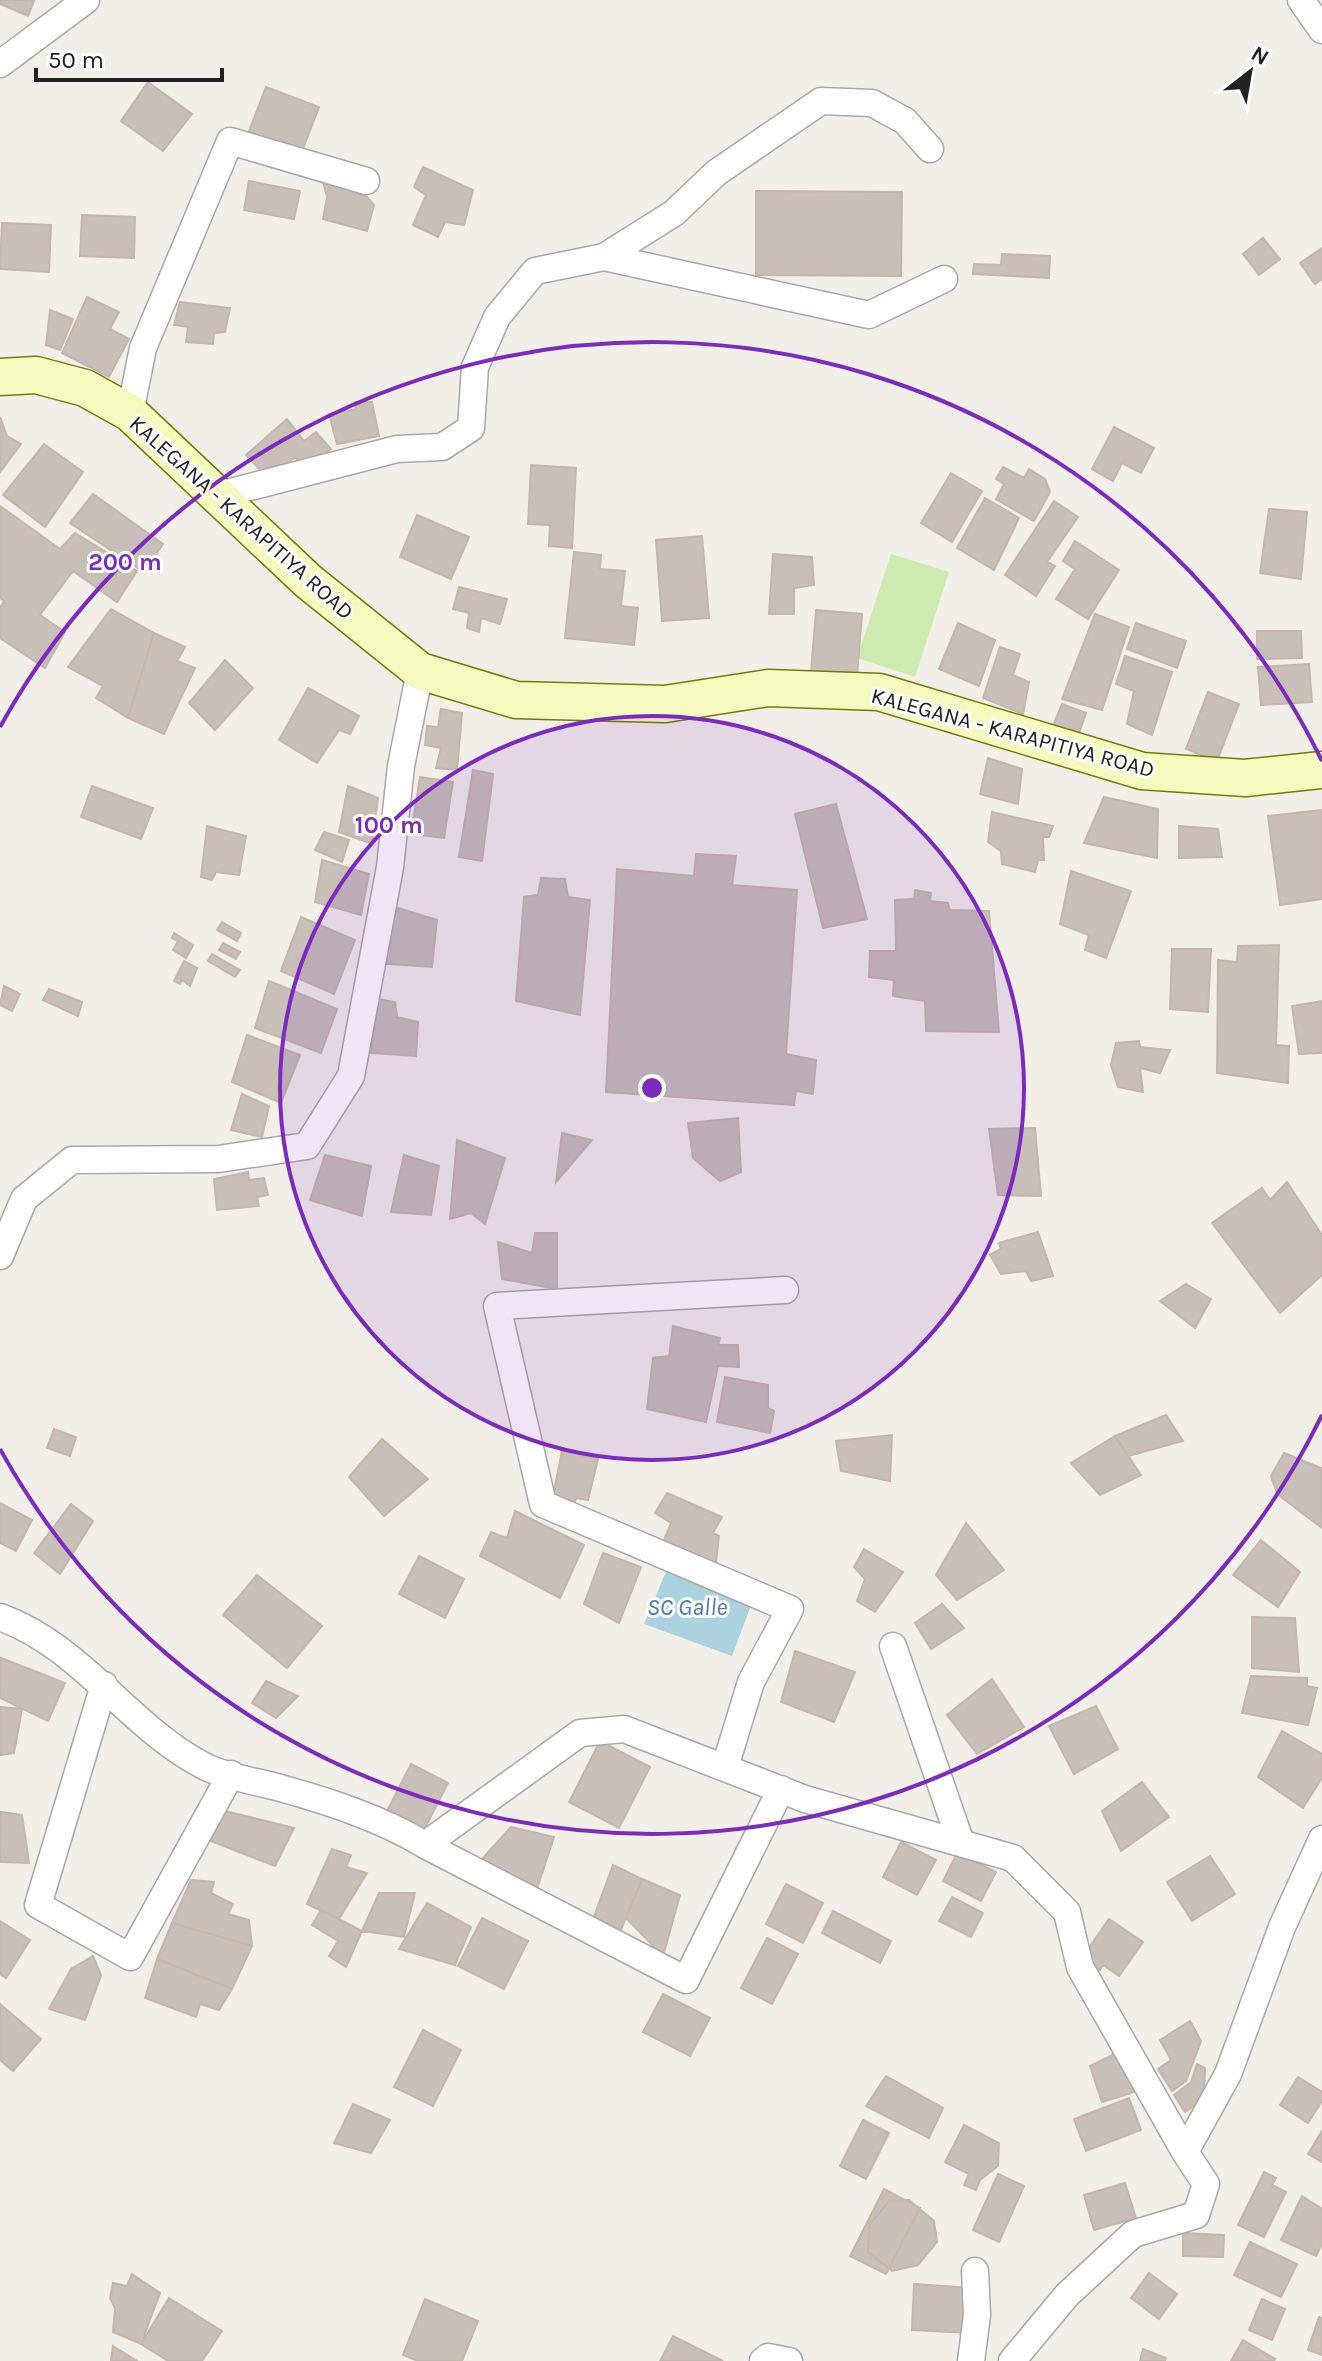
<svg xmlns="http://www.w3.org/2000/svg" width="1322" height="2361" viewBox="0 0 1322 2361" font-family="Karla,sans-serif">
	<rect width="100%" height="100%" fill="#f2efe9"/>
	<path fill="#cdebb0" d="M891,554L949,572L915,677L857,658Z"/>
	<path fill="#aad3df" d="M668,1567L753,1600L732,1656L644,1624Z"/>
	<path fill="#c7bfb8" stroke="#c4b6ab" stroke-width="2" d="M0,0H31L34,1L28,16L0,4Z
		M148,82L192,114L163,151L121,121Z
		M266,87L319,107L301,154L248,134Z
		M423,167L473,190L464,225L445,222L438,237L413,225L426,195L414,187Z
		M321,174L356,185L354,193L366,196L374,205L367,231L323,219L327,197Z
		M249,181L300,191L294,219L244,210Z
		M756,191L902,192L901,276L756,275Z
		M82,215L135,217L134,258L80,256Z
		M2,223L51,225L49,272L0,269Z
		M1263,238L1280,259L1259,275L1243,254Z
		M1322,248V279L1315,284L1300,263Z
		M1002,254L1050,256L1049,278L973,274L974,264L1001,265Z
		M87,297L119,312L110,329L129,339L109,377L62,353Z
		M180,302L230,308L225,332L214,333L213,344L186,342L188,327L174,325Z
		M50,310L73,319L60,350L46,345Z
		M355,402H372L379,436L337,444L329,414L356,409Z
		M0,417L7,436L21,444L0,472Z
		M287,419L304,441L316,432L331,449L306,469L295,457L269,479L246,455Z
		M1114,427L1154,448L1141,473L1122,463L1113,481L1092,469Z
		M44,444L83,472L45,527L3,495Z
		M531,465L576,468L572,548L549,546L550,525L528,524Z
		M1003,467L1024,478L1029,469L1045,479L1050,492L1034,521L996,499L1004,484L996,479Z
		M951,473L982,491L952,542L921,523Z
		M93,494L163,544L144,572L70,523Z
		M985,498L1019,518L994,570L957,548Z
		M1054,501L1078,517L1047,562L1055,566L1036,596L1005,575Z
		M0,506L60,549L75,533L137,571L117,602L73,571L40,615L65,632L45,668L0,638V608L4,601L0,598Z
		M1269,509L1307,512L1301,579L1260,573Z
		M417,515L469,537L451,579L400,557Z
		M702,536L709,618L662,621L656,540Z
		M1075,541L1119,570L1088,619L1056,599L1075,569L1063,561Z
		M574,552L601,555L600,569L625,571L621,606L638,608L634,645L565,638Z
		M773,554L812,557L814,585L794,588V614H769Z
		M459,587L507,599L500,624L481,618L479,632L467,628L469,613L453,609Z
		M111,609L154,633L128,718L96,698L103,686L68,667Z
		M816,610L862,614L857,676L811,672Z
		M1095,614L1129,627L1102,710L1062,699Z
		M958,623L995,640L979,686L939,669Z
		M1136,623L1186,641L1177,668L1127,649Z
		M1257,631H1301L1302,658L1257,659Z
		M154,633L185,647L177,661L195,668L164,734L128,718Z
		M1000,647L1020,654L1013,675L1029,682L1023,714L983,698Z
		M1125,656L1172,672L1152,735L1127,724L1134,691L1116,684Z
		M225,660L253,688L215,730L189,703Z
		M1309,664L1312,702L1261,705L1258,667Z
		M308,688L359,716L350,734L339,730L317,763L279,740Z
		M1208,692L1239,704L1217,761L1186,749Z
		M1062,704L1086,713L1078,736L1052,728Z
		M441,709L462,713L457,770L436,768L441,748L425,745L427,726L438,727Z
		M988,758L1022,769L1018,804L980,794Z
		M473,770L493,774L482,861L459,857Z
		M420,777L453,782L444,838L411,834Z
		M92,786L153,808L141,839L81,817Z
		M348,786L378,798L372,844L339,832Z
		M1104,797L1158,809L1157,858L1084,843Z
		M836,804L867,919L823,928L795,814Z
		M1322,810V899L1280,905L1268,816Z
		M992,812L1053,826L1049,837H1043L1044,860H1038L1035,872L1002,864L1001,851L988,842Z
		M207,826L246,836L239,875L216,872L212,880L201,877Z
		M1179,826L1218,829L1222,857L1179,858Z
		M324,832L349,840L342,862L315,850Z
		M696,854L736,856L732,885L797,890L786,1054L816,1060L813,1094L796,1091L794,1105L606,1092L617,869L694,876Z
		M322,860L369,874L361,915L315,902Z
		M1071,871L1131,891L1106,958L1085,950L1089,935L1060,924Z
		M541,878L565,879L568,897L590,900L580,1015L516,1001L524,897L538,895Z
		M915,890L931,893L930,901L948,903L950,910L989,911L999,1032L926,1031L925,1001L893,996L894,980L869,977L870,951H896L895,900L914,899Z
		M398,908L437,920L432,967L375,963Z
		M301,917L355,940L334,994L281,971Z
		M222,922L241,933L237,941L217,930Z
		M174,933L193,945L186,958L173,950L178,941L172,938Z
		M223,943L240,952L236,959L219,950Z
		M1279,945L1276,1045L1289,1046L1288,1083L1217,1073L1218,960L1237,962L1238,946Z
		M1172,949H1211L1208,1012L1170,1009Z
		M212,954L240,970L235,977L208,961Z
		M184,961L197,968L190,986L182,980L180,984L174,981Z
		M269,981L337,1009L321,1053L255,1028Z
		M4,986L20,994L12,1011L0,1005Z
		M49,989L82,1002L78,1016L43,1000Z
		M378,999L395,1002L397,1017L418,1022L416,1056L371,1053Z
		M1322,1001V1053L1299,1054L1292,1006Z
		M247,1035L300,1055L281,1103L232,1082Z
		M1139,1041L1140,1047L1170,1050L1160,1073L1140,1068L1143,1092L1118,1087L1111,1065L1116,1043Z
		M242,1094L269,1106L262,1137L231,1130Z
		M738,1118L741,1172L720,1181L693,1158L688,1123Z
		M1035,1128L1041,1196L998,1195L989,1129Z
		M562,1133L592,1140L556,1182Z
		M457,1140L505,1158L485,1224L471,1213L450,1219Z
		M325,1155L371,1166L362,1216L310,1200Z
		M404,1155L439,1166L431,1215L391,1212Z
		M248,1172L249,1180L264,1178L268,1195L257,1197L259,1206L217,1210L214,1179Z
		M1287,1182L1322,1235V1275L1280,1313L1212,1223L1262,1188L1270,1200Z
		M1038,1232L1053,1276L1031,1281L1026,1271L1001,1274L990,1255L1001,1249L999,1243Z
		M535,1233H557V1289L502,1279L498,1242L532,1253Z
		M1186,1284L1211,1299L1195,1328L1160,1301Z
		M673,1326L720,1338L718,1345H738L739,1367L718,1366L706,1422L647,1409L653,1358L669,1356Z
		M725,1377L768,1385V1408L774,1411L770,1433L717,1422Z
		M1166,1415L1183,1441L1128,1456L1115,1436Z
		M54,1429L76,1437L70,1456L47,1448Z
		M892,1435L890,1481L841,1471L836,1441Z
		M1115,1436L1141,1475L1100,1495L1071,1463Z
		M382,1439L428,1479L384,1516L349,1477Z
		M562,1451L598,1459L588,1500L576,1498L574,1506L552,1502Z
		M1284,1453L1321,1468L1322,1528L1277,1494L1271,1476Z
		M667,1493L722,1517L713,1533L719,1536L716,1563L661,1547L671,1523L655,1513Z
		M0,1503L32,1520L16,1551L0,1543Z
		M71,1504L93,1521L60,1574L34,1553Z
		M515,1511L584,1545L560,1598L480,1556L491,1532L507,1538Z
		M966,1523L1004,1570L957,1600L936,1575Z
		M1261,1540L1300,1572L1278,1607L1233,1575Z
		M864,1549L903,1572L875,1612L857,1601L865,1579L854,1567Z
		M603,1553L641,1567L619,1623L584,1604Z
		M419,1556L464,1579L445,1618L399,1594Z
		M257,1575L322,1626L287,1668L223,1615Z
		M942,1604L964,1628L931,1649L915,1623Z
		M1252,1617L1295,1618L1299,1672L1252,1668Z
		M795,1651L855,1672L834,1722L781,1702Z
		M1,1658L65,1683L48,1721L0,1698Z
		M1251,1676L1307,1678V1686L1317,1688L1308,1725L1242,1713Z
		M992,1679L1024,1727L977,1754L947,1715Z
		M266,1681L298,1696L276,1718L252,1703Z
		M1096,1706L1118,1749L1074,1774L1049,1726Z
		M0,1707L22,1709L14,1753L0,1755Z
		M1282,1731L1322,1754V1778L1303,1808L1258,1777Z
		M600,1741L650,1767L619,1828L569,1802Z
		M411,1764L448,1783L423,1832L386,1813Z
		M1142,1782L1169,1817L1121,1851L1102,1811Z
		M217,1809L294,1828L275,1866L208,1840Z
		M1,1812L22,1815L29,1863L0,1862Z
		M511,1827L554,1837L534,1898L474,1868Z
		M901,1842L936,1860L917,1895L883,1877Z
		M332,1849L351,1855L346,1867L367,1873L339,1919L307,1904Z
		M957,1853L996,1872L981,1901L943,1881Z
		M1210,1856L1235,1894L1192,1921L1167,1882Z
		M613,1865L642,1879L618,1937L591,1925Z
		M642,1879L680,1895L663,1956L626,1918Z
		M191,1880L214,1882L211,1893L233,1904L228,1914L249,1920L252,1946L172,1923Z
		M786,1884L823,1903L803,1943L766,1924Z
		M379,1893H415L404,1937L362,1931Z
		M952,1897L983,1913L971,1937L939,1921Z
		M427,1903L471,1927L455,1965L399,1949Z
		M321,1910L362,1931L346,1967L329,1956L338,1941L312,1925Z
		M833,1911L891,1941L880,1963L822,1933Z
		M482,1918L528,1941L504,1989L458,1966Z
		M1109,1919L1143,1942L1119,1976L1103,1965L1100,1970L1082,1958Z
		M0,1921L30,1940L6,1978L0,1974Z
		M172,1923L252,1946L232,1989L157,1959Z
		M767,1938L798,1954L772,2004L741,1988Z
		M93,1956L101,1975L85,2020L49,2009L71,1969Z
		M157,1959L232,1989L219,2010L200,2004L196,2017L145,1998Z
		M663,1994L710,2018L690,2056L643,2032Z
		M0,2004L41,2039L13,2071L0,2060Z
		M1190,2021L1201,2041L1186,2081L1172,2091L1158,2069L1171,2060L1160,2040Z
		M423,2030L461,2050L433,2106L394,2087Z
		M1123,2050L1137,2091L1102,2102L1090,2066Z
		M1197,2064L1205,2068L1204,2099L1185,2112L1174,2095L1191,2082Z
		M886,2076L943,2108L929,2138L866,2106Z
		M1298,2077L1322,2092V2101L1308,2123L1280,2105Z
		M1129,2098L1141,2130L1086,2151L1074,2119Z
		M353,2104L390,2120L371,2153L334,2143Z
		M863,2120L889,2133L866,2179L840,2166Z
		M964,2125L999,2143L998,2166L980,2180L976,2190L964,2185L969,2174L945,2162Z
		M1322,2131V2162L1308,2154Z
		M1264,2172L1276,2178L1272,2185L1286,2192L1264,2237L1238,2225Z
		M998,2174L1024,2186L999,2242L973,2230Z
		M1125,2183L1136,2218L1094,2230L1084,2195Z
		M884,2189L920,2208L886,2274L850,2256Z
		M1302,2196L1322,2209V2244L1316,2256L1281,2240Z
		M909,2200L934,2221L937,2242L918,2265L892,2271L868,2252L870,2224L889,2201Z
		M1183,2233L1224,2235L1223,2257L1183,2256Z
		M1250,2242L1297,2264L1281,2297L1234,2275Z
		M1149,2273L1177,2294L1159,2319L1131,2298Z
		M132,2274L160,2293L141,2344L113,2332L115,2308L110,2298L113,2283L127,2286Z
		M914,2284L972,2288L970,2333L912,2330Z
		M169,2298L222,2331L202,2361H168L141,2344Z
		M425,2299L478,2321L462,2361H418L403,2355Z
		M1262,2299L1285,2309L1272,2340L1249,2330Z
		M1319,2317L1322,2318V2355L1308,2350Z
		M673,2336L723,2361H660Z
		M1243,2340L1275,2359L1274,2361H1231Z
		M113,2346L137,2361H111Z
		M1143,2349L1166,2358L1165,2361H1140Z"/>
	<g fill="none" stroke-linecap="round" stroke-linejoin="round">
		<defs>
			<path id="minor" d="M1301,0L1322,30
				M0,64L86,0
				M604,257L674,213L716,173L821,101L872,103L905,121L930,149
				M130,413L143,348L230,141L366,181
				M219,495L397,449L442,447L471,428L475,367L497,317L535,271L604,257L869,315L944,279
				M0,1256L24,1199L72,1160L218,1159L307,1146L351,1076L390,867L401,766L420,671
				M0,1617C83,1647 129,1728 206,1767C227,1777 254,1781 277,1787C327,1801 381,1818 425,1845L580,1733L624,1729L805,1799L1013,1858L1067,1912L1080,1967L1185,2152
				M893,1646L961,1843
				M104,1685L38,1905L130,1957L231,1774
				M725,1767L751,1682L790,1609L543,1504L497,1306L785,1290
				M425,1845L686,1980L781,1789
				M763,2361L768,2357L789,2361
				M971,2361L977,2315L975,2271
				M1012,2361L1067,2295L1133,2234L1196,2215L1206,2184L1185,2152L1228,2074L1282,1927L1322,1839"/>
			<path id="secondary" d="M0,377L36,375L85,388L130,413L308,581L420,671L516,700L665,704L768,688L879,692L1142,771L1245,778L1322,770"/>
		</defs>
		<use href="#minor" stroke="#a9a9a9" stroke-width="29"/>
		<use href="#secondary" stroke="#707d05" stroke-width="39"/>
		<use href="#minor" stroke="#fff" stroke-width="26"/>
		<use href="#secondary" stroke="#f7fabf" stroke-width="36"/>
	</g>
	<circle cx="652" cy="1088" r="372" fill="#7b2cbf" fill-opacity=".12"/>
	<g fill="none" stroke="#7b2cbf" stroke-width="4">
		<circle cx="652" cy="1088" r="372"/>
		<path d="M1322 1415A745 745 0 0 1 0 1449M0 727A745 745 0 0 1 1322 761"/>
	</g>
	<g text-anchor="middle" stroke-width="6" stroke-linejoin="round" paint-order="stroke">
		<g font-size="22" fill="#222" stroke="#fff">
			<text transform="translate(242 517) rotate(42)" y="8">KALEGANA - KARAPITIYA ROAD</text>
			<text transform="translate(1013 732) rotate(15)" y="8">KALEGANA - KARAPITIYA ROAD</text>
		</g>
		<g font-size="24" font-style="italic" fill="#4a7aab" stroke="#fff">
			<text x="687" y="1615">SC Galle</text>
		</g>
	</g>
	<circle cx="652" cy="1088" r="12" fill="#7b2cbf" stroke="#fff" stroke-width="4"/>
	<g font-size="24" text-anchor="middle" font-weight="bold" fill="#7b2cbf" stroke="#fff" stroke-width="6" stroke-linejoin="round" paint-order="stroke">
		<text x="125" y="570">200 m</text>
		<text x="389" y="833">100 m</text>
	</g>
	<g transform="translate(1250 72) rotate(31)" stroke="#ffffff" stroke-width="6" paint-order="stroke">
	<path d="M0-6L14 30L0 20L-14 30Z" fill="#222222"/>
	<text y="-12" font-size="22" font-weight="bold" text-anchor="middle" fill="#222222">N</text>
	</g>
	<path d="M36 68v12h186v-12" fill="none" stroke="#222222" stroke-width="4"/>
	<text x="48" y="68" font-size="24" fill="#222222" stroke="#ffffff" stroke-width="6" paint-order="stroke">50 m</text>
</svg>
